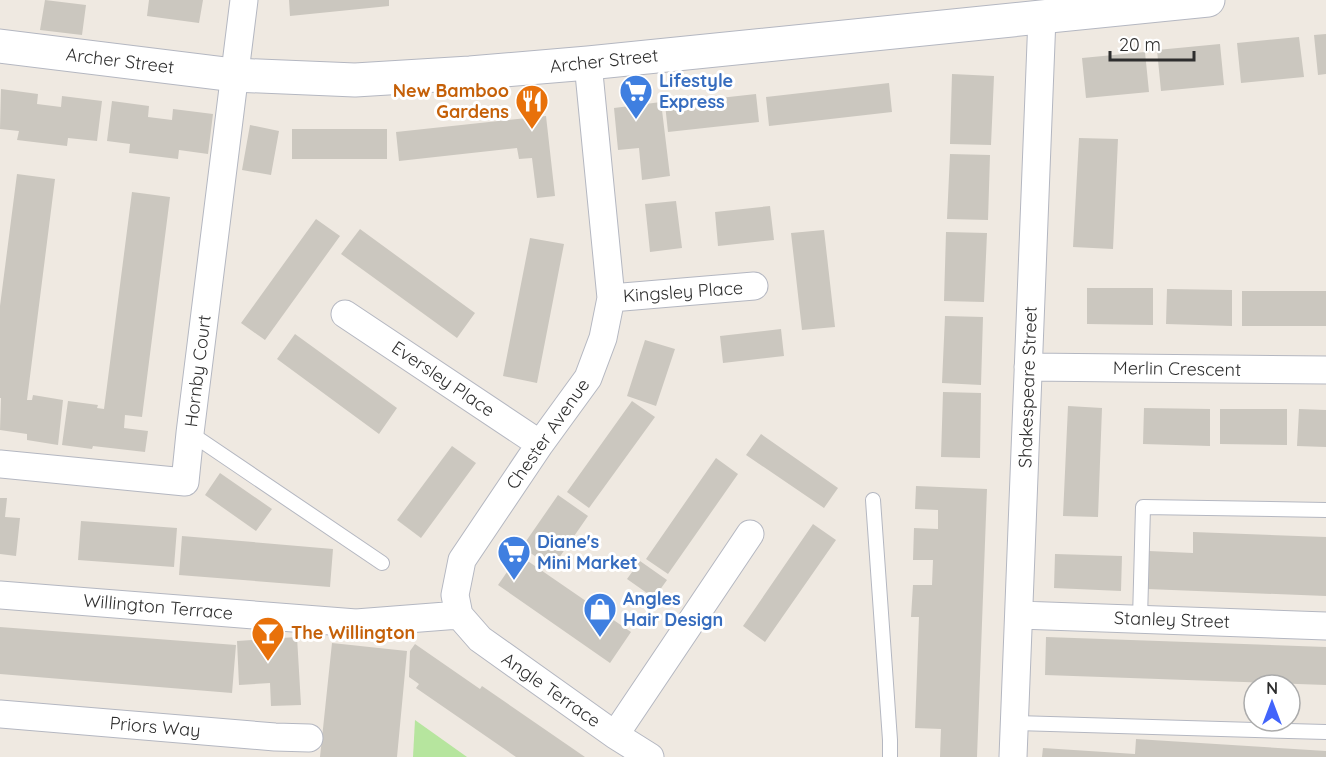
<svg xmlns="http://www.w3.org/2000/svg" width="1326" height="757" viewBox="0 0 1326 757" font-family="Quicksand,sans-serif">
	<rect width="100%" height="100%" fill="#efe9e1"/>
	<path fill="#b6e59e" d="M415,720L467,757H413Z"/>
	<path fill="#cbc7bf" d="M45,0L86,5L82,35L40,30Z
		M149,0H203L199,23L147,16Z
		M289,0H389V6L290,16Z
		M1326,34V74L1318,75L1314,35Z
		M1299,37L1304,77L1241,83L1237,43Z
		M1220,44L1224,85L1161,91L1157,50Z
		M1145,52L1149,92L1086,98L1082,58Z
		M952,74L994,76L991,145L950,144Z
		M889,83L892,112L769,126L766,97Z
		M1,89L38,94L37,104L61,107L62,96L102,101L97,141L68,138L67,146L17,140L19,131L0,129Z
		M756,94L759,122L668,132L665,104Z
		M112,101L149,106L148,117L172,120L173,109L213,114L208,154L179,150L178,159L129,153L130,144L107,141Z
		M661,102L670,176L642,180L639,148L618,150L614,108Z
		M546,116L555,196L537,198L532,158L519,159L517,148L399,161L396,132Z
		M250,125L279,131L271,175L242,170Z
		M292,129H387V159H292Z
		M1079,138L1118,139L1113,249L1073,247Z
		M950,154L990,155L988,220L947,219Z
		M17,174L55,179L27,400H32L33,395L63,400L58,445L27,440V434L0,430L1,398H0V306Z
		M132,192L170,197L142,417L125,415L124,428L148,431L145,452L93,446L92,449L62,445L68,401L98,405L97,408L104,409Z
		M676,201L682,248L650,252L645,204Z
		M770,206L774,240L718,246L715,212Z
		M316,219L340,236L265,340L241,323Z
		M360,229L475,313L457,338L341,254Z
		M824,230L835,327L802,330L791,233Z
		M946,232L987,233L984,302L944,301Z
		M530,238L564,244L537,383L503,376Z
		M1087,288H1153V325L1087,324Z
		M1167,289L1232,290V326L1166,324Z
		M1242,291H1326V326H1242Z
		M945,316L983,317L981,385L942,383Z
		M781,329L784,356L723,363L720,336Z
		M295,334L397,408L379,434L277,359Z
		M645,340L675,349L656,406L627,396Z
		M943,392L981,393L980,458L941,457Z
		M632,401L655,417L589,508L567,492Z
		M1068,406L1102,408L1098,517L1063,516Z
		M1144,408L1210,409V446L1143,444Z
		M1220,409H1287V445L1220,444Z
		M1299,409L1326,410V447L1297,446Z
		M761,434L838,488L824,508L746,455Z
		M452,446L476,463L421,538L397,520Z
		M716,458L738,474L668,574L646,559Z
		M220,473L272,509L256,531L205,495Z
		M916,486L987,489L977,757H940L941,729L915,728L919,617H911L913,585H932L933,560H913L914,528L938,529V510L915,509Z
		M558,495L588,516L552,568L522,547Z
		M0,498H7L5,517L20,518L16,556L0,554Z
		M81,521L177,528L174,567L78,560Z
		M813,524L836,540L765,642L743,626Z
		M1193,532L1326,537V596L1147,589L1149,551L1193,553Z
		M182,536L333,549L330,587L179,575Z
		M1055,554L1122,556L1121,591L1054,588Z
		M519,555L631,632L610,663L498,585Z
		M640,561L667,580L654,598L627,579Z
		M0,627L236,645L232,693L0,674Z
		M297,637L301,705L271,706L270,683L239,685L237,641Z
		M1046,637L1326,647V685L1045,675Z
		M332,643L407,651L397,757H320Z
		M415,644L480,689L482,686L585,757H516L416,688L419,684L409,677L410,651Z
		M1136,739L1326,751V757H1042L1043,748L1135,754Z"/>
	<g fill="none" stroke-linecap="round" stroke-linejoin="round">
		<defs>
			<path id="lane" d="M190,433L382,563
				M873,500L890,740V757
				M1140,619L1143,507L1326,510
				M1015,723L1326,732"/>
			<path id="street" d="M588,63L611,298L603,338L588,378L540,444L462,560L455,595L459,615L480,639L615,735L650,757
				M611,298L754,286
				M345,314L540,444
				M1028,367L1326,370
				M0,464L185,482L190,433L244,0
				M0,595L356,623L459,615
				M1019,615L1326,626
				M0,714L275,737L309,738
				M615,735L750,534
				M1013,757L1042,17"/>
			<path id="secondary" d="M0,46L234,75L355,80L470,73L588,63L1208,0"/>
		</defs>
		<use href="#lane" stroke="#b4b7c1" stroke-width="16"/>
		<use href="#street" stroke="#b4b7c1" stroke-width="29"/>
		<use href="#secondary" stroke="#b4b7c1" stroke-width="35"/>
		<use href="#lane" stroke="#fff" stroke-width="14"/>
		<use href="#street" stroke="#fff" stroke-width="27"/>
		<use href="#secondary" stroke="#fff" stroke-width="33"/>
	</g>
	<defs>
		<symbol id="supermarket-pin" viewBox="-11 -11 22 30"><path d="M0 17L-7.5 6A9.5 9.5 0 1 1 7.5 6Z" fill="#3f7fe0" stroke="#fff"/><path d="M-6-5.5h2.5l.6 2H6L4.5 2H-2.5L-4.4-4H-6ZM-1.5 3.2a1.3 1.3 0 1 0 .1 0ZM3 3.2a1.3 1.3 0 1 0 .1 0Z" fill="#fff"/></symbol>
		<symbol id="restaurant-pin" viewBox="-11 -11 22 30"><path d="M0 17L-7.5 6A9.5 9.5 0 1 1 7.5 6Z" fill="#e8710a" stroke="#fff"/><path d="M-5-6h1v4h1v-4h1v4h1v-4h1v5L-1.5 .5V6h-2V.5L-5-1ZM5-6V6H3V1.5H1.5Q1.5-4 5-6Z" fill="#fff"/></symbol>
		<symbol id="shop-pin" viewBox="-11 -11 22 30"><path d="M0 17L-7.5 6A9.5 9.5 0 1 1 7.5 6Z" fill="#3f7fe0" stroke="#fff"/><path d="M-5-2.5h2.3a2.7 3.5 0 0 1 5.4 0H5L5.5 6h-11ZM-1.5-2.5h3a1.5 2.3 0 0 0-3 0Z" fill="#fff"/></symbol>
		<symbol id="bar-pin" viewBox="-11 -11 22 30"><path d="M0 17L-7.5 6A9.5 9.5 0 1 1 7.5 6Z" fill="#e8710a" stroke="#fff"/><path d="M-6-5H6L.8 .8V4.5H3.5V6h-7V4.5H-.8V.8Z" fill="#fff"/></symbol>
	</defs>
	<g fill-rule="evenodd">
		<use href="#supermarket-pin" x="617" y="72" width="38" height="52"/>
		<use href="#restaurant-pin" x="513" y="82" width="38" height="52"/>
		<use href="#supermarket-pin" x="495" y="533" width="38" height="52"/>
		<use href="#shop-pin" x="581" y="590" width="38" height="52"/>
		<use href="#bar-pin" x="249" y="614" width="38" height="52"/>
	</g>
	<g text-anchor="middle" stroke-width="6" stroke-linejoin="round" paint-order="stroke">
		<g font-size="18" fill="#2e2e2e" stroke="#fff">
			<text transform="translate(120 61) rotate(7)" y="6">Archer Street</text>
			<text transform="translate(604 61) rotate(-6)" y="6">Archer Street</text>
			<text transform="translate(683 292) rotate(-4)" y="6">Kingsley Place</text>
			<text transform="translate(1177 369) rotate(1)" y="6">Merlin Crescent</text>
			<text transform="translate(198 371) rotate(-83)" y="6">Hornby Court</text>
			<text transform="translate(443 379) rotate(34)" y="6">Eversley Place</text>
			<text transform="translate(1028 387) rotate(-88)" y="6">Shakespeare Street</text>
			<text transform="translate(548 434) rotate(-55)" y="6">Chester Avenue</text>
			<text transform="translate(158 607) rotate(5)" y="6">Willington Terrace</text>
			<text transform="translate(1172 620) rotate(2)" y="6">Stanley Street</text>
			<text transform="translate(551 690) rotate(35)" y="6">Angle Terrace</text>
			<text transform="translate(155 727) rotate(5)" y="6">Priors Way</text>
		</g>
		<g font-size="18" font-weight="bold" fill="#366cbe" stroke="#fff" text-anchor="start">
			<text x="659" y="87">Lifestyle<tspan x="659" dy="21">Express</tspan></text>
			<text x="537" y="548">Diane's<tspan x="537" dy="21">Mini Market</tspan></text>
			<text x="623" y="605">Angles<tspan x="623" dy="21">Hair Design</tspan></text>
		</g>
		<g font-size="18" font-weight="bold" fill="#c56008" stroke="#fff" text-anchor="end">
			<text x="509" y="97">New Bamboo<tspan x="509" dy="21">Gardens</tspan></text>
			<text x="291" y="639" text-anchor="start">The Willington</text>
		</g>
	</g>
	<g transform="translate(1272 703)"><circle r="28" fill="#ffffff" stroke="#ababab" stroke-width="1.5"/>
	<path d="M0-4.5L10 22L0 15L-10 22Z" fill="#4264fb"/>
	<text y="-9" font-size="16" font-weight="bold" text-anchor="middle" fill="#2e2e2e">N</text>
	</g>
	<path d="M1110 51v9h84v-9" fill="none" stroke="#2e2e2e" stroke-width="3"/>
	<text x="1119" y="51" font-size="18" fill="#2e2e2e" stroke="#ffffff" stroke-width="4.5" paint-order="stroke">20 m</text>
</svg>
